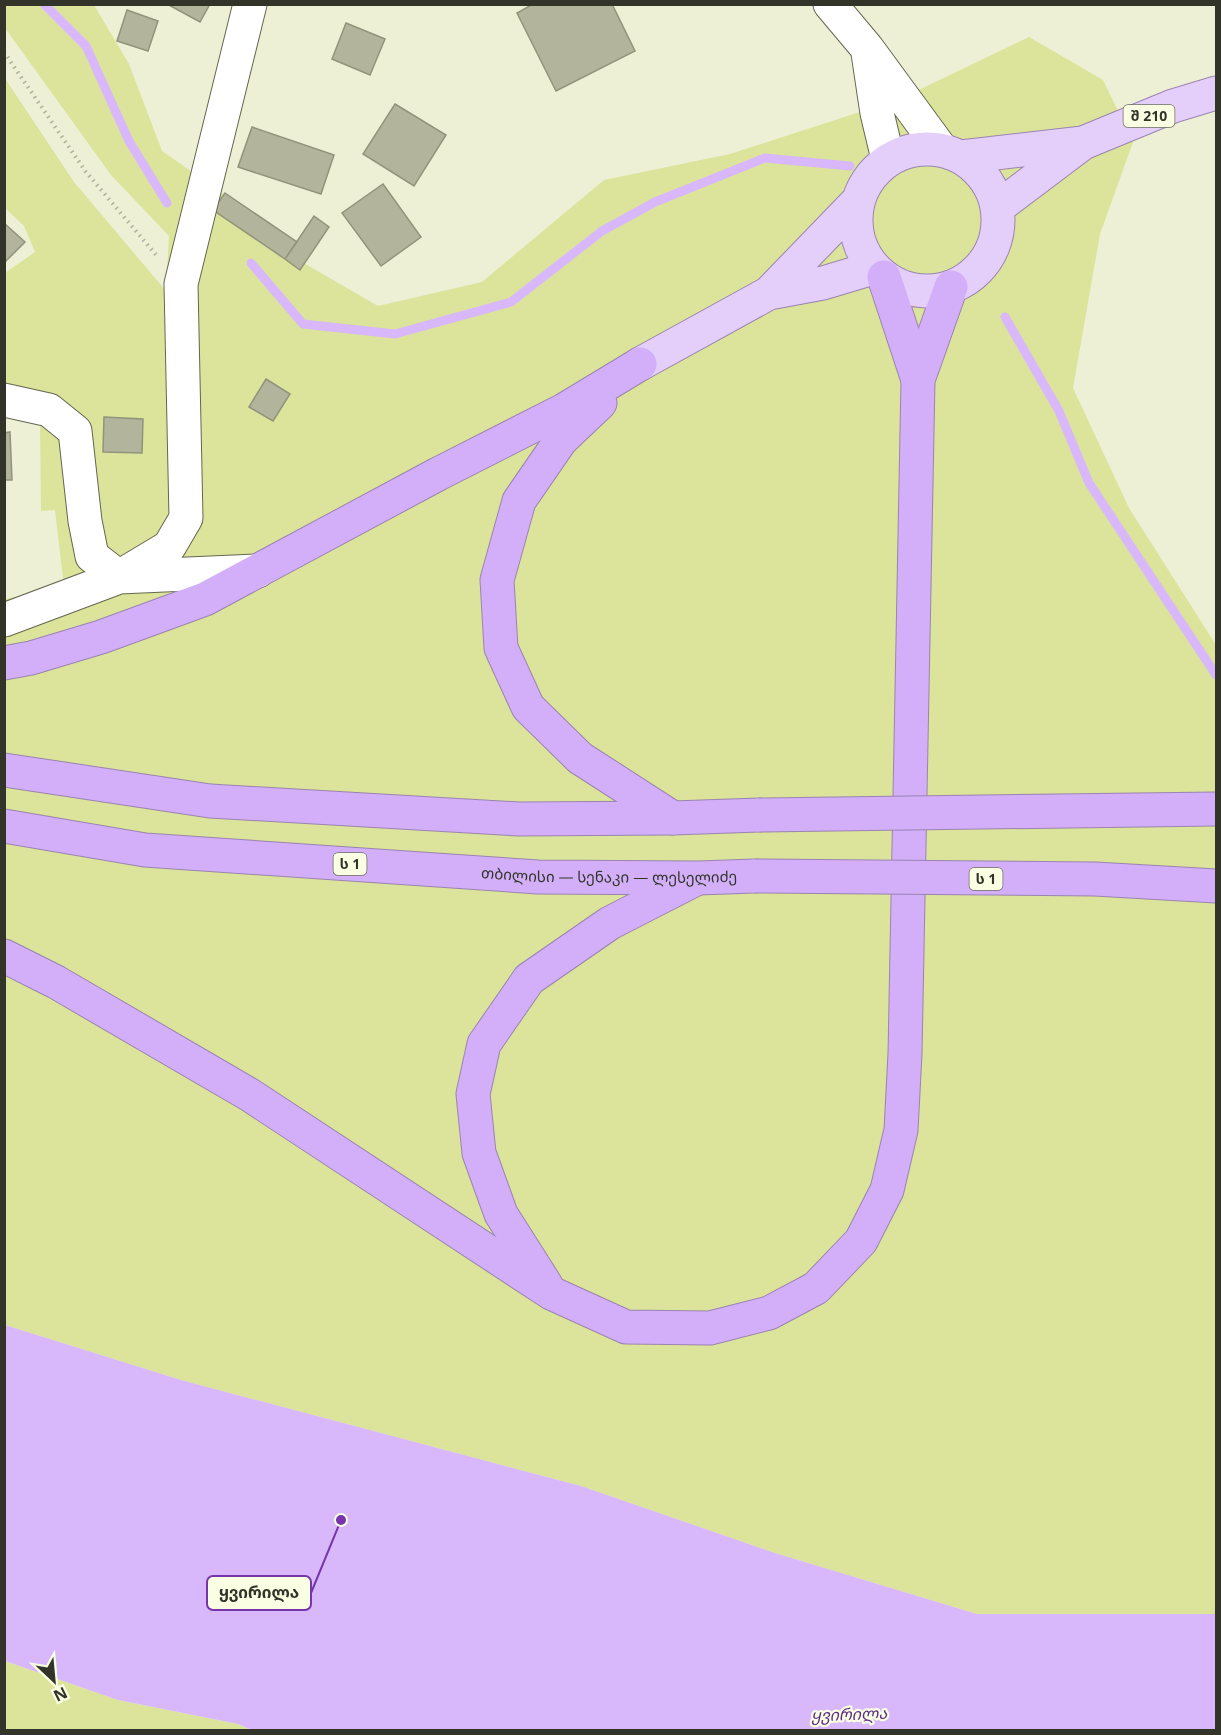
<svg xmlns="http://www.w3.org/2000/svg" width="1221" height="1735" viewBox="0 0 1221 1735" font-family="'Open Sans','Noto Sans Georgian',sans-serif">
	<rect width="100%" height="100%" fill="#edf0d5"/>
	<path fill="#dce39b" d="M5,5H94L129,64L162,151L228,197L302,262L378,306L482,282L604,180L730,154L900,99L1029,37L1103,80L1133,142L1100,234L1073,388L1129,508L1216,645V1614H977L775,1553L581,1486L181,1380L5,1325V599L64,587L55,510L41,511L40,420L5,415V273L35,252L24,226L5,208L4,77L74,182L166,291L169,236L111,175L5,28Z
		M5,1661L118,1700L238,1724L252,1730H5Z"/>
	<path fill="#d8b8fb" d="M5,1325L181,1380L581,1486L775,1553L977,1614H1216V1730H252L238,1724L118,1700L5,1661Z"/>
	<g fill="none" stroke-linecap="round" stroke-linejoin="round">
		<path stroke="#d8b8fb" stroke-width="9" d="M44,4L86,46L129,141L167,203
			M251,263L303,324L395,334L511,302L602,231L655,202L765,158L850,166
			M1005,317L1059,411L1089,483L1216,675"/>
	</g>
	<path fill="#b2b59b" stroke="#91947b" stroke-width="1.5" d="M167,4H210L200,22Z
		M533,4H612L635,51L556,91L517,13Z
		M127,10L158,21L148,51L117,41Z
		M346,23L385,39L370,75L332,59Z
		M395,104L446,135L414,186L363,154Z
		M252,127L334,155L321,194L238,167Z
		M383,184L421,237L381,266L342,213Z
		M225,193L297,242L285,259L213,210Z
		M314,216L329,227L300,270L285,259Z
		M4,223L25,242L4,263Z
		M266,379L290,394L273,421L249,407Z
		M104,417L143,419L142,453L103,452Z
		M10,432L12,480H4V433Z"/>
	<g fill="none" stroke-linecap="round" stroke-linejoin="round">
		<defs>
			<path id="minor" d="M830,4L867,48L941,149
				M868,53L877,113L888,159
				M4,400L49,410L75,431L85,521L92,556L119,577L169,547L186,518L181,284L250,4
				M4,620L119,577L258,571"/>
			<path id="major" d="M856 220a71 71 0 1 1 142 0a71 71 0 1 1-142 0Z
				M961,157L1083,143
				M997,208L1083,143L1173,106L1216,93
				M769,293L823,283L873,268
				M640,364L769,293L857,202"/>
			<g id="highway">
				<path d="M884,277L918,380"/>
				<path d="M600,403L561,440L519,501L497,580L501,648L528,707L580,758L673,818"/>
				<path d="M4,663L31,658L101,637L205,599L438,474L564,410L640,364"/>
				<path d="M4,770L210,801L519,819L673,818L759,815"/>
				<path id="s1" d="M4,826L145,850L538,877L698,878L755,876"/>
				<path d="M4,956L56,982L250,1095L551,1293L626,1327L710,1328L769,1313L816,1288L861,1241L887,1190L901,1130L905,1054L918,380L951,287"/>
				<path d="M546,1285L501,1214L479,1153L473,1094L484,1044L529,979L610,923L694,880"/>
			</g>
		</defs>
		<use href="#minor" stroke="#64674f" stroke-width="35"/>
		<use href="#major" stroke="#9a84b0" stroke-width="35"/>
		<use href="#highway" stroke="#9a84b0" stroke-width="35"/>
		<path stroke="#aeb19b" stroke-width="4" stroke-dasharray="1.5 4.5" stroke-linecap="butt" d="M4,52L86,172L157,256"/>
		<use href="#minor" stroke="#fff" stroke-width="33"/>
		<use href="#major" stroke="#e4cffb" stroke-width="33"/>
		<use href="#highway" stroke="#d2aff8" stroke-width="33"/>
		<defs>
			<path id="highway-bridge" d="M759,815L1216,809
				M755,876L1095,879L1216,886"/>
		</defs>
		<use href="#highway-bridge" stroke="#9a84b0" stroke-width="35" stroke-linecap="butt"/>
		<use href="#highway-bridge" stroke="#d2aff8" stroke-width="33"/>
	</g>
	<g text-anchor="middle" stroke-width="4.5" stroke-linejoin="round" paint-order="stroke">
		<g fill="#fafee2" stroke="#6e7160" stroke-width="1.5">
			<rect x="1123.5" y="105" width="51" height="22" rx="4.5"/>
			<rect x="333.5" y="853" width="33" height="22" rx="4.5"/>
			<rect x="969.5" y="868" width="33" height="22" rx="4.5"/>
		</g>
		<g font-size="14" font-weight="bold" fill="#323429">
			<text x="1149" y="121">შ 210</text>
			<text x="350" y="869">ს 1</text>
			<text x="986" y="884">ს 1</text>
		</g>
		<g font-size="15" fill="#323429" stroke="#fafee2">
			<text dy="5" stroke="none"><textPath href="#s1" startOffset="608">თბილისი — სენაკი — ლესელიძე</textPath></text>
		</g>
		<g font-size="16" font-style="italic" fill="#5e2988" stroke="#fafee2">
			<text transform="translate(849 1714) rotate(-2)" y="6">ყვირილა</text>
		</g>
	</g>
	<path fill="none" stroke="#7635aa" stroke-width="2" d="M341 1520L311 1593"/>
	<circle fill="#7635aa" stroke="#fafee2" stroke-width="2" cx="341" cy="1520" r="6"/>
	<rect fill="#fafee2" stroke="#7635aa" stroke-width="2" x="207" y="1576" width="104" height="34" rx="6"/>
	<g font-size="16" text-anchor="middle" font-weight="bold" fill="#323429">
		<text x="259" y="1598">ყვირილა</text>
	</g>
	<rect width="1221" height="1735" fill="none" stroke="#323429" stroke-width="12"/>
	<g transform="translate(54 1681) rotate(154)" stroke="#fafee2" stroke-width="4.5" paint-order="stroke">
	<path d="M0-4.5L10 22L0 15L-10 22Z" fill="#323429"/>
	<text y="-9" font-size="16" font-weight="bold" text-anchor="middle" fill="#323429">N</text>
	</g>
</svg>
